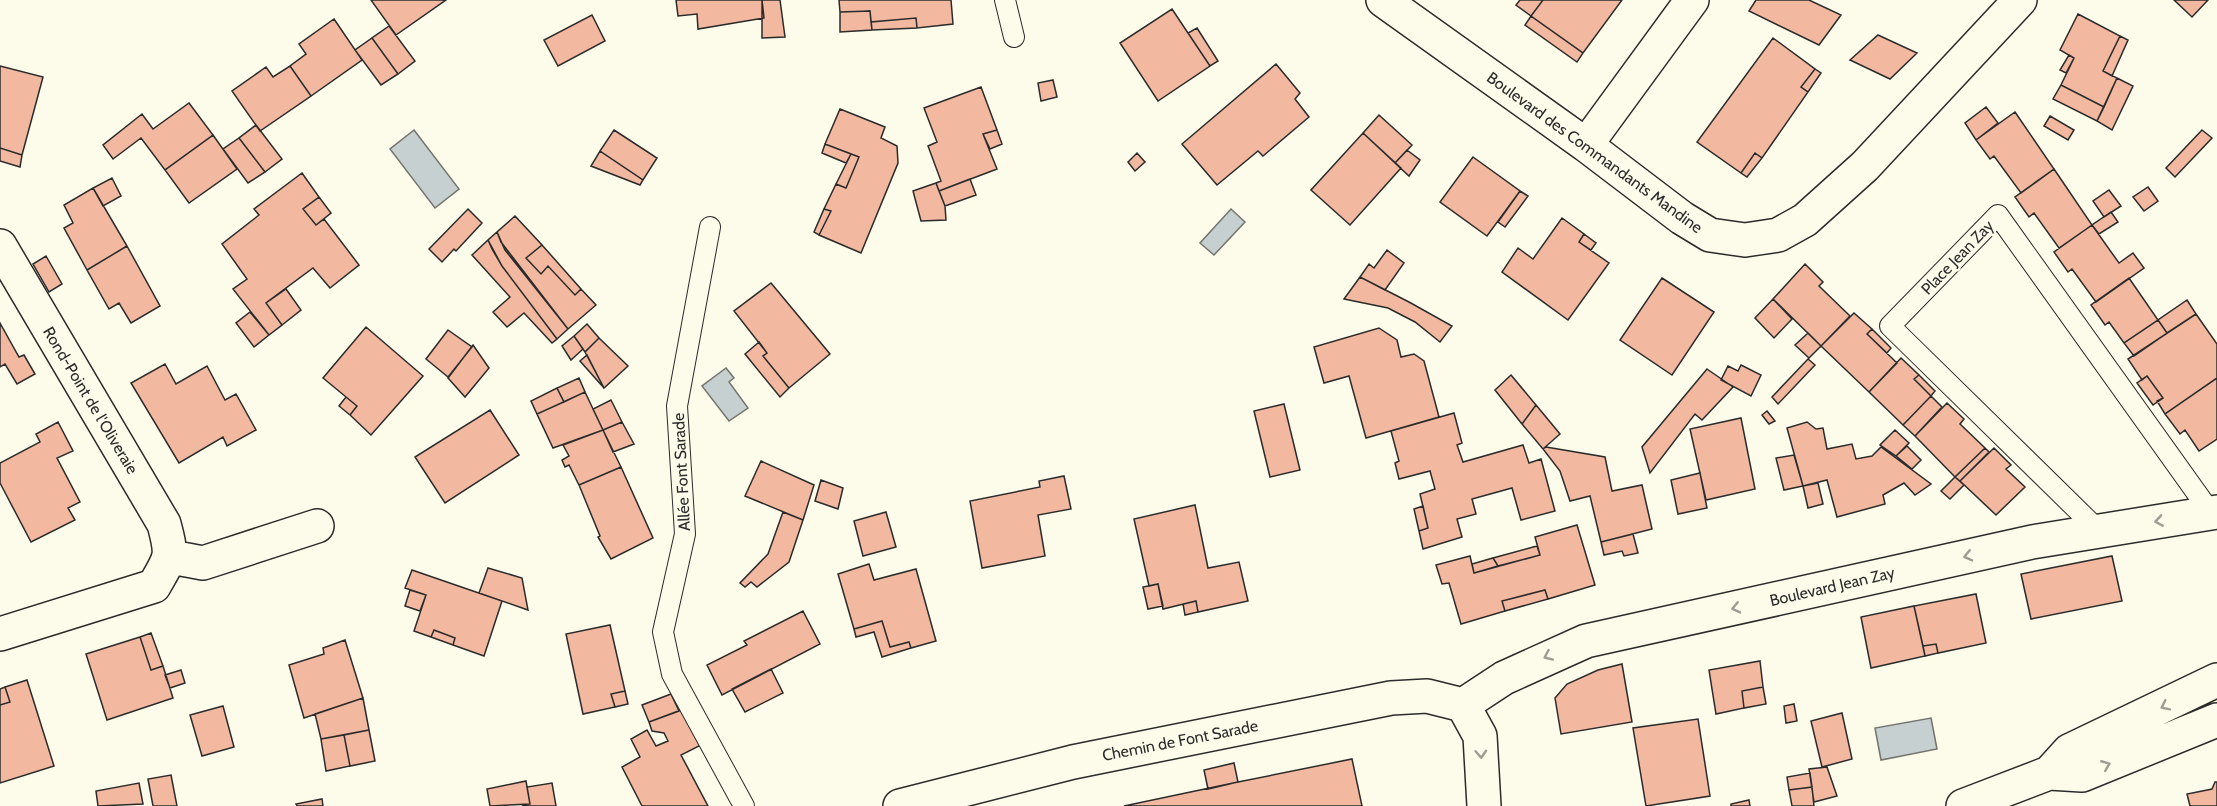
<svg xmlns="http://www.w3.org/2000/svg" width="2217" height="806" viewBox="0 0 2217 806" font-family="Cabin,sans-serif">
	<rect width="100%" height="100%" fill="#fdfbea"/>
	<path fill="#c7d0d0" stroke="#74746e" stroke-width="1.5" d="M414,130L459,189L435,208L390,149Z
		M1231,209L1245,222L1214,255L1200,243Z
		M726,368L734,378L729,382L748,408L729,421L702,386Z
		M1931,718L1937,749L1881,760L1875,728Z"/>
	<path fill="#f2b8a0" stroke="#2b2b2b" stroke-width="1.5" d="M371,0H446L396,35Z
		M676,0H762L764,18L698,29L697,14L678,16Z
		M762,0H780L785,37L762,38Z
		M839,0H951L953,24L917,28L916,18L871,22L870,11L840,12Z
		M1520,0H1543L1531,16L1516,5Z
		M1543,0H1622L1583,53L1531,16Z
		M1756,0H1809L1841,15L1819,45L1749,11Z
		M2174,0H2208L2192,17Z
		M1172,9L1210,66L1158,101L1120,43Z
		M870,11L872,30L840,32V12Z
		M2078,14L2120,36L2103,71L2117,78L2104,107L2061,85L2074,58L2060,50Z
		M592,15L605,41L558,66L544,40Z
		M1531,16L1583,53L1577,62L1525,25Z
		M916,18L917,28L872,30L871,22Z
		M334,19L362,60L311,96L290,66L306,54L299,44Z
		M389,26L415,61L398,74L372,38Z
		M1197,28L1218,61L1210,66L1188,33Z
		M1878,35L1917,53L1890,79L1850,60Z
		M2120,36L2128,40L2112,76L2103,71Z
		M372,38L398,74L381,85L355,50Z
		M1773,38L1815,69L1801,87L1808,92L1762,158L1755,153L1741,173L1697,142Z
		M2069,55L2074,58L2066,73L2060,70Z
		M1276,64L1300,93L1295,99L1309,117L1263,156L1258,151L1217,185L1182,144Z
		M0,66L43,77L22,155L0,148Z
		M290,66L311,96L260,131L232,91L266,67L273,77Z
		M1815,69L1821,73L1808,92L1801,87Z
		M2117,78L2133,86L2112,130L2097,121Z
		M1053,80L1057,97L1041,101L1038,83Z
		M2061,85L2104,107L2097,121L2053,99Z
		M981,87L997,130L983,134L997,169L939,191L936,183L941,181L928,146L937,142L924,108Z
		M189,103L213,135L165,170L141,138L113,159L103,145L142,114L153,129Z
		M1986,107L1998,123L1976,140L1965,123Z
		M840,109L885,127L881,138L897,146L898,163L861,253L819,235L831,211L824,209L836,184L846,188L859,157L825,144Z
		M2015,112L2054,169L2021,193L1994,156L1990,159L1976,140Z
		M1379,115L1412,145L1395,163L1363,133Z
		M2050,116L2074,130L2068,140L2044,126Z
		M256,125L282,159L265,172L239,138Z
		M614,130L657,158L643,180L600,151Z
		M997,130L1002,144L990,149L983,134Z
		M2202,130L2212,138L2175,177L2166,168Z
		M1363,133L1401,168L1350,225L1311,190Z
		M213,135L237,169L189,203L165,170Z
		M239,138L265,172L248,183L223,149Z
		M825,144L851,154L846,163L822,153Z
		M0,148L22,155L20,167L0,161Z
		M1407,150L1420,160L1409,176L1395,163Z
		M600,151L643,180L640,185L591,166Z
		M1137,153L1145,162L1135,171L1128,162Z
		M1755,153L1762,158L1747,177L1741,173Z
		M851,154L859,157L846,188L836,184Z
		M1473,157L1520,191L1487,236L1440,202Z
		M2054,169L2092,225L2059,248L2034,213L2029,217L2015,197Z
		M302,173L319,197L303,209L316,225L324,219L359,265L330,288L313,268L266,303L282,325L269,335L233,289L247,279L222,244L259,215L254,209Z
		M112,178L121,196L103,206L93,188Z
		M970,179L976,195L945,206L939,191Z
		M936,183L945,206L946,220L921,221L913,191Z
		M2148,187L2158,201L2144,211L2133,197Z
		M93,188L127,246L87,270L64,228L73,223L64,205Z
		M2109,190L2121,206L2104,217L2093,201Z
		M1520,191L1528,196L1505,227L1498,222Z
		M319,197L331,213L316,225L303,209Z
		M468,209L482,223L456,251L454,249L442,262L429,249Z
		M824,209L831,211L819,235L814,232Z
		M2111,212L2118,222L2099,234L2092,225Z
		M515,216L542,245L526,258L541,274L548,266L575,295L581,289L596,305L568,329L501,242L497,232Z
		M1562,218L1584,234L1579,242L1609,263L1568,320L1502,272L1518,248L1533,259Z
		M2092,225L2119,263L2133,253L2144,268L2096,302L2072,269L2068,272L2054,252Z
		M497,232L505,250L568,329L557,339L502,266L492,249L488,240Z
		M1584,234L1596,243L1591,250L1579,242Z
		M488,240L502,266L557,339L552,343L524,313L507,327L493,312L510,297L472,255Z
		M542,245L581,289L575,295L548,266L541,274L526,258Z
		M127,246L160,306L131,323L119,303L109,309L87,270Z
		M1387,250L1404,263L1385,290L1360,277L1369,264L1374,268Z
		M46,256L62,284L49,292L33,264Z
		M1805,264L1823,282L1819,286L1850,316L1821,346L1773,299Z
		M1360,277L1409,302L1452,326L1440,342L1415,322L1388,308L1344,299Z
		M1662,278L1714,312L1672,375L1620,340Z
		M2129,278L2158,320L2124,343L2109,322L2105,325L2091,305Z
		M771,283L830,354L789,388L763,356L767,353L734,311Z
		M286,289L301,310L282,325L266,303Z
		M1773,299L1792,319L1774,338L1755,318Z
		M2187,300L2196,314L2167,333L2158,320Z
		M250,312L269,335L254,347L236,323Z
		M1854,313L1872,329L1867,334L1897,363L1869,392L1821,346Z
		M2196,314L2217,344V378L2165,414L2157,401L2163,398L2147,376L2142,380L2128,359Z
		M2158,320L2167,333L2134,356L2124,343Z
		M0,323L19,357L24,355L35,374L17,384L5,364L0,367Z
		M587,324L599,338L585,352L574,336Z
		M366,327L423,376L371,435L350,415L357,406L323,378Z
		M1379,328L1397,340L1401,357L1414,354L1424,361L1439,417L1366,438L1349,376L1324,383L1314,347Z
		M1872,329L1891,348L1887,353L1867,334Z
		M448,330L472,347L448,377L426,359Z
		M1808,333L1821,346L1809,358L1795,345Z
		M574,336L583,349L571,360L562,346Z
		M599,338L628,366L604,388L585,352Z
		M759,342L767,353L763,356L789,388L780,397L745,354Z
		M473,345L489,368L465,397L448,378Z
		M587,355L604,388L580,361Z
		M1901,358L1919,375L1914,379L1931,396L1903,425L1869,392Z
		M1808,359L1815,365L1778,404L1772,397Z
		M165,364L176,384L207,366L225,400L236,394L256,430L227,446L223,437L179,463L131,383Z
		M1741,365L1761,375L1751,396L1721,380L1728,366L1738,371Z
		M1707,369L1733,387L1702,420L1695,414L1650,473L1642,447Z
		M1511,375L1536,405L1522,424L1495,390Z
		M1919,375L1935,391L1931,396L1914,379Z
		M2147,376L2163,398L2153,405L2137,383Z
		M579,378L585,392L564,402L557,388Z
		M2217,378V439L2199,451L2185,430L2180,434L2165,414Z
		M557,388L564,402L537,414L531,401Z
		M585,392L603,430L553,448L537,414Z
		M1931,396L1942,407L1915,436L1903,425Z
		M346,397L357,406L350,415L339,406Z
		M611,400L622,422L603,430L593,409Z
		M1947,403L1964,419L1960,424L1985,448L1955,477L1915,436Z
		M1284,404L1300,470L1270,477L1254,411Z
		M1536,405L1560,434L1543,449L1522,424Z
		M490,410L519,455L445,503L415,457Z
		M1767,411L1775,421L1769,424L1762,415Z
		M1454,413L1462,443L1457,445L1463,462L1523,445L1529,463L1541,459L1555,511L1521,520L1512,488L1472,499L1476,514L1457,519L1462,537L1423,549L1419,531L1428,528L1420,494L1435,489L1430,471L1399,479L1395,463L1399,461L1391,431Z
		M1741,418L1755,489L1706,500L1690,429Z
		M58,422L73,451L57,458L80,502L68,508L75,520L31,542L0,483V463L40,442L36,434Z
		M622,422L634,444L613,452L603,430Z
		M1807,422L1816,429L1823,428L1827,449L1852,444L1856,459L1872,456L1881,447L1931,484L1915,495L1904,483L1883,495L1885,504L1837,517L1827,480L1803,486L1787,428Z
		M603,430L621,467L579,485L569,465L565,467L562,460L569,456L563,445Z
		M1895,430L1909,443L1896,456L1880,445Z
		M1907,446L1921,460L1912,469L1896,456Z
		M1546,447L1605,457L1612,491L1642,485L1652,529L1601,542L1590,496L1570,501L1560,471L1543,449Z
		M1985,448L1989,452L1960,481L1955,477Z
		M1994,448L2011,465L2006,469L2025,487L1996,515L1960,481Z
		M1794,455L1803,486L1784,490L1776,458Z
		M761,461L814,485L803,520L745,496Z
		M621,467L653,538L611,559L598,537L600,536L579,485Z
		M1700,473L1707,508L1678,514L1671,480Z
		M1064,476L1071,509L1038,515L1045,556L982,568L970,501L1040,487L1039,481Z
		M1955,477L1964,485L1950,499L1941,491Z
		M821,480L843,488L838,509L815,501Z
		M1818,483L1823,504L1808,508L1803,486Z
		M1195,505L1208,568L1239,562L1248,601L1198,612L1196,601L1163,609L1158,584L1149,586L1134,519Z
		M1423,506L1428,528L1419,531L1414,509Z
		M783,512L803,520L789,562L757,587L751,582L745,587L740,583L768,554Z
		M886,512L896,547L863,556L854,521Z
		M1577,525L1595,585L1548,599L1545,590L1502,601L1505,611L1461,624L1449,583L1442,584L1436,565L1470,556L1474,573L1540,555L1535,537Z
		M1633,534L1638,553L1624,556L1622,551L1604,555L1601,542Z
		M1537,546L1540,555L1498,566L1493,558Z
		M2112,556L2122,601L2031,619L2021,574Z
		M1493,558L1498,566L1474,573L1472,564Z
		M869,564L874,580L916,569L936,641L911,648L909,642L890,647L882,621L854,629L838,574Z
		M488,568L522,578L528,610L479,593Z
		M412,570L502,601L484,656L453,645L455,638L434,630L431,637L414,631L426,595L405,588Z
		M1158,584L1163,606L1148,609L1143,587Z
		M410,590L426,595L420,611L405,606Z
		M1545,590L1548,599L1505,611L1502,601Z
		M1976,594L1986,643L1938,653L1936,644L1923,646L1914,606Z
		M1196,601L1198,612L1185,615L1183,604Z
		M1914,606L1925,656L1871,668L1861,617Z
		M803,611L820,644L722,695L707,665L747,645L744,641Z
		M882,621L890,647L909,642L911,648L882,657L874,632L856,637L854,629Z
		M610,625L625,691L611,694L615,707L583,714L566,634Z
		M434,630L455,638L453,645L431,637Z
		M151,633L163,666L151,670L140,637Z
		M140,637L151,670L163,666L173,698L107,720L86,654Z
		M345,640L363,698L304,718L289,665L324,654L323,648Z
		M1936,644L1938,653L1925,656L1923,646Z
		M1760,661L1763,687L1742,691L1744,708L1716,714L1709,670Z
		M1622,664L1632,722L1561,734L1555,698L1567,684L1598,670Z
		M771,669L783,693L745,712L732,689Z
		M181,670L185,683L170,688L165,675Z
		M27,680L54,766L0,783V705L10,702L5,687Z
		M5,687L10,702L0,705V689Z
		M1763,687L1766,704L1744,708L1742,691Z
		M625,691L628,704L615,707L611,694Z
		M671,694L679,711L649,722L642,705Z
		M363,698L369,730L321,739L315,714Z
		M1794,704L1797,721L1786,723L1784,706Z
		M223,706L234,747L202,756L190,715Z
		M681,710L701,745L681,755L708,806H642L622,767L640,757L631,739L647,730L656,746L668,741L664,733L652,731L649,722Z
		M1842,713L1852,759L1822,767L1811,721Z
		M1698,719L1710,796L1646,806L1633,728Z
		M369,730L375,761L350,766L344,735Z
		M344,735L350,766L326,771L321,739Z
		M1352,759L1362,806H1124L1238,782Z
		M1234,763L1238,782L1208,789L1204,770Z
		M1827,767L1837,796L1814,802L1809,769Z
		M1810,773L1812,787L1789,790L1787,777Z
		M171,775L177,806H153L148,779Z
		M526,781L530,804L490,806L487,789Z
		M2215,782H2217V806H2190L2187,794L2212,789Z
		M139,783L143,804L98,806L96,791Z
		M552,783L556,806H522L530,804L527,787Z
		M1812,787L1814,806H1792L1789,790Z
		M322,799L323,806H297L296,804Z
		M1749,800L1750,806H1731V804Z"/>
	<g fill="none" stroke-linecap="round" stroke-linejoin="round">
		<defs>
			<path id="service" d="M1005,0L1014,37
				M710,227L677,406L685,534L663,632L672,674L744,806
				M2099,531L1890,326L1998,215L2211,513"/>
			<path id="minor" d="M1383,0L1586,145L1682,218L1710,235L1745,240L1778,235L1805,220L1865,166L2020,0
				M1586,145L1692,0
				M0,246L164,524C173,558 171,556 154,586L0,634
				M171,557L203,563L317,526
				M1463,705L1504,678L1586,641L2032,542L2217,512
				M1463,705L1480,736L1484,806
				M900,806L1073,762L1391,698L1427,696L1463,705"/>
			<path id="secondary" d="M2049,773L2069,751L2217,680
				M1963,806L2049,773L2082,775L2217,720"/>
		</defs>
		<use href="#service" stroke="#2b2b2b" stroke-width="22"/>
		<use href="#minor" stroke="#2b2b2b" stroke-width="36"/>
		<use href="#secondary" stroke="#2b2b2b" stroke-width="36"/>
		<use href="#service" stroke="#fdfbea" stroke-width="20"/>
		<use href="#minor" stroke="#fdfbea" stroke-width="33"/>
		<use href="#secondary" stroke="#fdfbea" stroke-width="33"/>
	</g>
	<defs><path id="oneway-chevron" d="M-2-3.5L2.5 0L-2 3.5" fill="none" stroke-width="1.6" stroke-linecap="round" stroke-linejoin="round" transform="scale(1.5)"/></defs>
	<g stroke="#9e9d94">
		<use href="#oneway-chevron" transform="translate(2159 521) rotate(171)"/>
		<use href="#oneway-chevron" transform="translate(1968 556) rotate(167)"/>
		<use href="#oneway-chevron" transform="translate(1736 608) rotate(167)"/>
		<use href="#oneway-chevron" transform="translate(1548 656) rotate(156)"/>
		<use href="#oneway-chevron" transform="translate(2165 706) rotate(154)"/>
		<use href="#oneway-chevron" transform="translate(1481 754) rotate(87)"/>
		<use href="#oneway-chevron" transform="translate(2106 765) rotate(-22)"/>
	</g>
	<g text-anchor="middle" stroke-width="4.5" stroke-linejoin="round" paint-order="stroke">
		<g font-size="16" fill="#2b2b2b" stroke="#fdfbea">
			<text transform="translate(1595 152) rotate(36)" y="6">Boulevard des Commandants Mandine</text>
			<text transform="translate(1957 257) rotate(-46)" y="6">Place Jean Zay</text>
			<text transform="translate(91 400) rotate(59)" y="6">Rond-Point de l'Oliveraie</text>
			<text transform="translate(681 472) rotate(-93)" y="6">Allée Font Sarade</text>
			<text transform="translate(1832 586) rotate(-13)" y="6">Boulevard Jean Zay</text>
			<text transform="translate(1180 740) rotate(-11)" y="6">Chemin de Font Sarade</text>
		</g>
	</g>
</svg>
